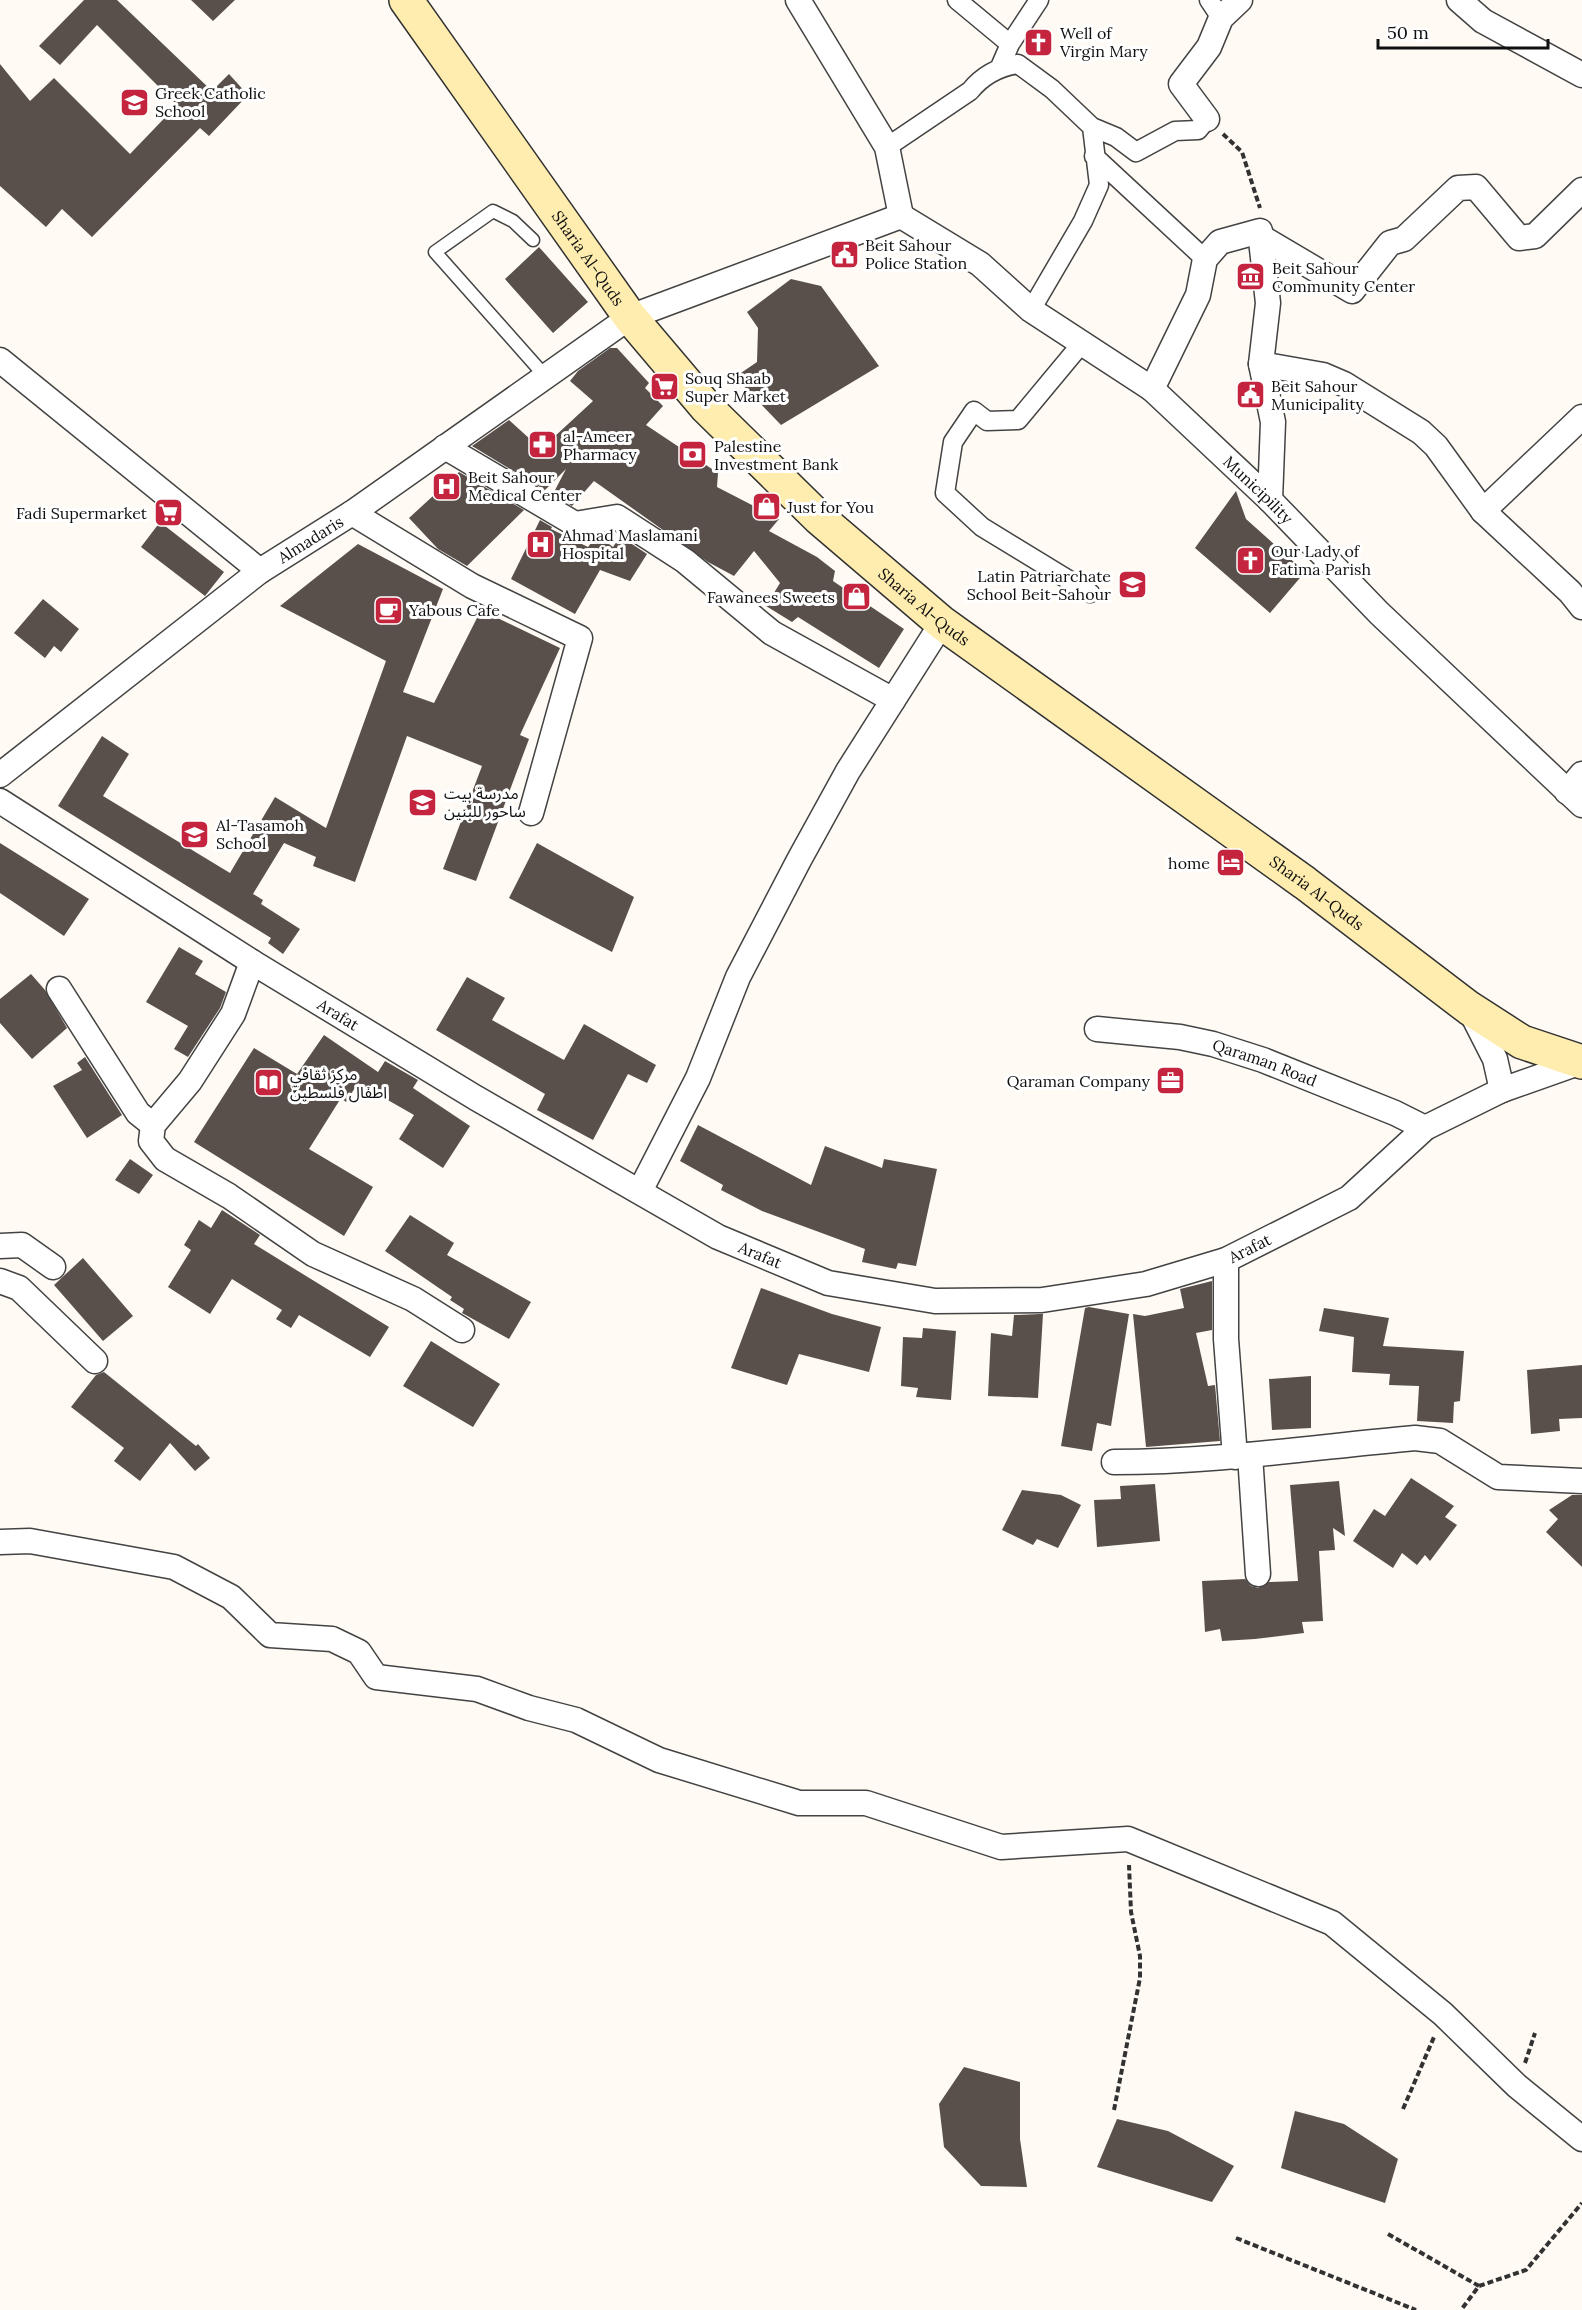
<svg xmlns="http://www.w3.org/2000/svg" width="1582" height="2310" viewBox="0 0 1582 2310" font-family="Lora,'Noto Sans Arabic',serif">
	<rect width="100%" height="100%" fill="#fffbf4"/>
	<path fill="#59504c" d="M84,0H117L212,91L229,74L248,95L209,136L200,128L92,237L62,209L46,227L0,186V64L30,101L54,78L130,154L177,105L97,25L60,65L39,46Z
		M191,0H235L213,21Z
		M539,247L588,302L553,333L505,279Z
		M791,279L821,286L879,366L781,425L735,377L757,362L758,328L747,312Z
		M610,348H617L649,383L645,388L663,406L646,425L718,473L717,487L779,519L769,531L817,557L835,571L833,581L904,629L879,668L798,617L792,622L766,606L780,583L754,551L734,576L708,562L594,481L572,506L553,494L566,469L545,490L472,446L509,420L541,449L593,401L570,381L578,371Z
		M459,472L524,510L467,566L438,549L409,518Z
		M1236,491L1246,519L1305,572L1270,613L1195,548Z
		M540,520L552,527L551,529L588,547L597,535L613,547L620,536L647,554L630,581L600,570L575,614L511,579Z
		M160,522L224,572L205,596L141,547Z
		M358,544L443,589L403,692L434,703L481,610L560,648L520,735L529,739L476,881L443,869L482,766L407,736L355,882L313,866L316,857L284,843L253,894L263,900L261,904L300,929L283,954L268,943L271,938L58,806L102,736L129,754L103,796L230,873L275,797L326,828L386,661L280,606Z
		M43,599L79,629L61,652L54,646L45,658L14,633Z
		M0,843L89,899L64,936L0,893Z
		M537,843L634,897L612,952L509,898Z
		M179,947L203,961L195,974L226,992L220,1008L188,1057L174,1049L188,1026L146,1002Z
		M31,974L45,990L67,1028L32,1059L0,1023V999Z
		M467,977L505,998L492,1020L564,1060L584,1024L656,1065L647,1083L628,1074L593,1140L537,1110L545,1094L436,1030Z
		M324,1035L378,1072L385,1061L418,1080L413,1088L470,1126L443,1168L399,1139L414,1115L358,1083L346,1102L341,1098L309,1149L373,1187L344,1236L194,1142L254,1048L297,1074Z
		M85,1057L122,1115L87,1138L53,1086L82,1070L77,1063Z
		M698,1125L811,1185L825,1146L882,1168L884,1159L937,1169L916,1266L898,1263L896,1269L862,1262L865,1249L762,1211L721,1190L723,1185L680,1161Z
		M130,1159L153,1175L139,1194L115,1180Z
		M222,1210L260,1235L254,1244L389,1327L370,1357L299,1315L291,1328L276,1319L282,1310L232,1279L210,1314L168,1287L191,1250L184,1245L199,1220L211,1228Z
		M410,1215L454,1243L447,1255L531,1302L509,1339L462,1313L464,1309L450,1300L452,1297L385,1251Z
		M83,1258L133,1316L103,1341L54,1285Z
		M1212,1281V1330L1196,1333L1208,1386L1215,1385L1220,1441L1146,1447L1133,1314L1145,1316L1184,1308L1180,1289Z
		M761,1288L832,1314L881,1327L869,1372L799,1354L787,1385L731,1368Z
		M1089,1307L1129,1314L1111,1426L1097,1423L1092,1451L1061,1446L1085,1308Z
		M1324,1308L1389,1318L1383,1346L1464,1351L1460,1401L1454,1402L1453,1423L1417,1421L1419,1386L1389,1385L1390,1374L1352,1372L1354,1337L1319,1331Z
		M1040,1314H1043L1038,1398L988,1396L991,1333L1012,1336L1014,1315Z
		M923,1328L956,1331L951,1400L916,1397L918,1388L901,1386L903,1337L922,1338Z
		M431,1341L500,1384L473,1427L403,1386Z
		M1582,1365V1418L1559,1419L1560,1431L1531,1434L1527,1370Z
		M104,1372L196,1446L198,1444L210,1458L195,1471L170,1443L140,1481L114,1461L124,1448L71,1407L96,1375Z
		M1311,1376V1428L1272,1430L1269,1379Z
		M1411,1478L1454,1506L1445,1517L1457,1525L1430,1561L1425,1555L1417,1565L1402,1553L1393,1568L1353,1541L1374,1509L1385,1516Z
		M1339,1481L1345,1536L1333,1528L1335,1550L1319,1551L1323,1621L1302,1622L1304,1633L1255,1639L1222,1641L1220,1629L1205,1632L1202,1581L1245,1579L1251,1586L1258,1588L1269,1582L1298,1581L1290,1485Z
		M1155,1484L1160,1541L1097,1547L1094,1500L1121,1499L1120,1486Z
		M1022,1490L1061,1495L1081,1505L1058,1548L1037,1539L1033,1545L1002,1530Z
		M1572,1495H1582V1567L1546,1532L1558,1519L1549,1510Z
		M964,2067L1020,2082V2139L1027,2187L981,2186L944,2147L939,2104Z
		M1295,2111L1344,2124L1398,2159L1385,2203L1281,2168Z
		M1117,2119L1168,2131L1234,2166L1212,2202L1097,2167Z"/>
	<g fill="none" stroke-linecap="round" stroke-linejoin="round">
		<defs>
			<path id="service" d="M533,240L513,221L493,211L435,252L545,376"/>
			<path id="pedestrian" d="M957,0L1010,44
				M1209,0L1221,18
				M1000,67L1010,44L1039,0
				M887,147L970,91C983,75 998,67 1018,64L1052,89L1092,127L1116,137L1136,152L1175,131L1198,130L1207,119
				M1094,156L1205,259
				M1031,310L1083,221L1099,185L1092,127
				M1082,343L1018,420L987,421L974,411L953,442L945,493L982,527L1090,593"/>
			<g id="minor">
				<path d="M798,0L887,147L901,216"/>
				<path d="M1459,0L1483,21L1582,75"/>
				<path d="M1207,119L1181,84L1209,47L1221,18L1240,0"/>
				<path id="s1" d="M901,216L980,264L1031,310L1152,389L1270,500L1379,613L1582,805"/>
				<path d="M1261,237L1352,291L1390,243L1404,239L1458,188L1476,187L1519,238L1535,236L1582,190"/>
				<path d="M0,360L260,571"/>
				<path d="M1152,389L1198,295L1205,259L1220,242L1260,231L1268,303L1261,364"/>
				<path d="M1582,417L1483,511L1570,592L1582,607"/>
				<path d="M445,447L575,524L617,517L685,561L772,633L893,700"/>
				<path d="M1270,500L1273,422L1261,364L1323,375L1344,384L1421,432L1436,446L1483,511"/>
				<path d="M352,513L472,586L580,638L531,813"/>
				<path id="s2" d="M0,775L260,571L352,513L630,317L901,216"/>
				<path d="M1567,792L1582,774"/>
				<path id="s3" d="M0,801L252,962L476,1098L718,1237L828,1283L935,1301L1042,1300L1146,1284L1226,1260L1349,1198L1425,1128L1502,1090L1581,1062"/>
				<path d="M252,962L233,1014L190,1081L153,1125L151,1141L165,1159L229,1196L313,1254L413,1299L462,1330"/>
				<path d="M59,989L138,1113L153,1125"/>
				<path d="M1470,1010L1495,1059L1502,1090"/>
				<path id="s4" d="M1097,1029L1180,1037L1213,1044L1263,1060L1395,1113L1425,1128"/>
				<path d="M640,1191L698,1078L738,977L799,860L848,771L942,623"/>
				<path d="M0,1246L22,1245L53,1267"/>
				<path d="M1226,1260V1339L1235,1457"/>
				<path d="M0,1281L19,1288L95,1361"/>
				<path d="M1250,1455L1258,1574"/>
				<path d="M1114,1462C1215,1462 1315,1447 1415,1438L1440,1441L1498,1477L1582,1481"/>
				<path d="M0,1542L30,1541L174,1567L231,1597L270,1635L332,1639L359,1652L376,1677L477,1689L529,1708L576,1720L659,1760L799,1803H866L1001,1847L1128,1839L1332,1923L1443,2014L1517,2086L1582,2139"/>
			</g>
			<g id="secondary">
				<path id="s5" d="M406,0L630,317L707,408L819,518L942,623L1305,883L1469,1008L1522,1042L1582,1062"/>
			</g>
		</defs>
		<use href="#service" stroke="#434343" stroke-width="15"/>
		<use href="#pedestrian" stroke="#434343" stroke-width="21"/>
		<use href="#minor" stroke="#434343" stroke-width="27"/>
		<use href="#secondary" stroke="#323232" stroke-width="36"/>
		<path stroke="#323232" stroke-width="4" stroke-dasharray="6 3" stroke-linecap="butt" d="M1223,134L1242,152L1260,208
			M1525,2063L1535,2033
			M1403,2109L1434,2037
			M1114,2110L1140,1978V1956L1131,1912L1129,1865
			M1388,2234L1479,2286L1461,2310
			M1236,2238L1416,2310
			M1479,2286L1526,2270L1582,2203"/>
		<use href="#service" stroke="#fff" stroke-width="12"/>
		<use href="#pedestrian" stroke="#fff" stroke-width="18"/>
		<use href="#minor" stroke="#fff" stroke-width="24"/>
		<use href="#secondary" stroke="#ffedaf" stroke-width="33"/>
	</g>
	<defs>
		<symbol id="church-square" viewBox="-11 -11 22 22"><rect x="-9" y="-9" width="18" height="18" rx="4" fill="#c5243e" stroke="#fff"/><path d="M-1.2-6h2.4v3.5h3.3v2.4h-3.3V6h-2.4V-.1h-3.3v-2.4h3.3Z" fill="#fff"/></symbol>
		<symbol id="school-square" viewBox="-11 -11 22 22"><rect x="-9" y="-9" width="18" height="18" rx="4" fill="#c5243e" stroke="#fff"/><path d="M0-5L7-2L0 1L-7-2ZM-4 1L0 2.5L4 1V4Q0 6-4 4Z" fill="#fff"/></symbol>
		<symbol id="civic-square" viewBox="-11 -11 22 22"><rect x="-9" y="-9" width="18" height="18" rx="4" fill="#c5243e" stroke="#fff"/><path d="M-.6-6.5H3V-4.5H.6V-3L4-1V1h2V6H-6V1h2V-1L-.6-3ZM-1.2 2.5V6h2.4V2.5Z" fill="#fff"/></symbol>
		<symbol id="museum-square" viewBox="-11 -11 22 22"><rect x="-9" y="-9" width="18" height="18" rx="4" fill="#c5243e" stroke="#fff"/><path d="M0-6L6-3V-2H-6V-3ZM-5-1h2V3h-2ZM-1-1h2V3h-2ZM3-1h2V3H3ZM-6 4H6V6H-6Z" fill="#fff"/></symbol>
		<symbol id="supermarket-square" viewBox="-11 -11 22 22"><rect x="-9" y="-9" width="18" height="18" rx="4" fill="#c5243e" stroke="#fff"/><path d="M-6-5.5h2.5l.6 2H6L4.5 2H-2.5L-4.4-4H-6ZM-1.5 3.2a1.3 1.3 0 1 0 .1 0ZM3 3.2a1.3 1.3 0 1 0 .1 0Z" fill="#fff"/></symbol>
		<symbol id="pharmacy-square" viewBox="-11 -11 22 22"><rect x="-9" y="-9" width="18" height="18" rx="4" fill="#c5243e" stroke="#fff"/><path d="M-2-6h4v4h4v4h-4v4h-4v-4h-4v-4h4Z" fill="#fff"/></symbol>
		<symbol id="bank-square" viewBox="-11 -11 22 22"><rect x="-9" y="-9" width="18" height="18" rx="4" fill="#c5243e" stroke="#fff"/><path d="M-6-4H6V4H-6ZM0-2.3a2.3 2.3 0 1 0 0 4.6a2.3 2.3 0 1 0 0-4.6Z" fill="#fff"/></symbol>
		<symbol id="hospital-square" viewBox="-11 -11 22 22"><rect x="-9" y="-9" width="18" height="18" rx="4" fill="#c5243e" stroke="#fff"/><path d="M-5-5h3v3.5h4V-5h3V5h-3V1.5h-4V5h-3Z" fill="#fff"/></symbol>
		<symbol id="shop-square" viewBox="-11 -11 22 22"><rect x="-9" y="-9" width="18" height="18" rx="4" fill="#c5243e" stroke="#fff"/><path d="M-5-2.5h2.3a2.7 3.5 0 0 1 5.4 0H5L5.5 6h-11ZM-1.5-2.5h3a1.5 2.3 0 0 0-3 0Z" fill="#fff"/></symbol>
		<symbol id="cafe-square" viewBox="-11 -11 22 22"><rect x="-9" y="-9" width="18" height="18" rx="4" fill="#c5243e" stroke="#fff"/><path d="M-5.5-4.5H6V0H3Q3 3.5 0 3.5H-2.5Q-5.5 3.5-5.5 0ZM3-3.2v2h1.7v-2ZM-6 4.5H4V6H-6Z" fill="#fff"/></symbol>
		<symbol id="hotel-square" viewBox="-11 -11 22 22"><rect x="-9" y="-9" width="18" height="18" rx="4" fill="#c5243e" stroke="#fff"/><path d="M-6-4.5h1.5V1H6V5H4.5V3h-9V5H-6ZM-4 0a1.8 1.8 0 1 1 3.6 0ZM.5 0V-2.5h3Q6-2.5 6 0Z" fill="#fff"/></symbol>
		<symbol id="office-square" viewBox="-11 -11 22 22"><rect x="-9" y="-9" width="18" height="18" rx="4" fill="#c5243e" stroke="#fff"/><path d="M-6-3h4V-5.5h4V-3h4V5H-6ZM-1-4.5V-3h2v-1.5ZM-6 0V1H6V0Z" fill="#fff"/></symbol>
		<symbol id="library-square" viewBox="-11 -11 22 22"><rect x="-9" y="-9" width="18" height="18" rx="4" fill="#c5243e" stroke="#fff"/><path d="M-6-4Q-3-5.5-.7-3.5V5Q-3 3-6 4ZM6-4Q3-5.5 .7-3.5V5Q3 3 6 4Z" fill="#fff"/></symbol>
	</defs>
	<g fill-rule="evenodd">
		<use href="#church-square" x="1022" y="26" width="33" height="33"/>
		<use href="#school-square" x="118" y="86" width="33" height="33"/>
		<use href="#civic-square" x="828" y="238" width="33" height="33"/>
		<use href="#museum-square" x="1234" y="260" width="33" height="33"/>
		<use href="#supermarket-square" x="648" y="370" width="33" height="33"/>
		<use href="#civic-square" x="1234" y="378" width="33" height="33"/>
		<use href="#pharmacy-square" x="526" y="428" width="33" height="33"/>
		<use href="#bank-square" x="676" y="438" width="33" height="33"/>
		<use href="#hospital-square" x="430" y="470" width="33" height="33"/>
		<use href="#shop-square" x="750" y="490" width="33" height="33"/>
		<use href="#supermarket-square" x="152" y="496" width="33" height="33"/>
		<use href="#hospital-square" x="524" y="528" width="33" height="33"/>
		<use href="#church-square" x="1234" y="544" width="33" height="33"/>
		<use href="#school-square" x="1116" y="568" width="33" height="33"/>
		<use href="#shop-square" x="840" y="580" width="33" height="33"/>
		<use href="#cafe-square" x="372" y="594" width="33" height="33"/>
		<use href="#school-square" x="406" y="786" width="33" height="33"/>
		<use href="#school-square" x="178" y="818" width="33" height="33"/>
		<use href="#hotel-square" x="1214" y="846" width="33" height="33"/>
		<use href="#office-square" x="1154" y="1064" width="33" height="33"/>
		<use href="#library-square" x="252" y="1066" width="33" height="33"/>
	</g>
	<g text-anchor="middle" stroke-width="6" stroke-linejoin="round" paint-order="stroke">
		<g font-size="16" fill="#101010" stroke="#fff" text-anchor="start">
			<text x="1060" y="39">Well of<tspan x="1060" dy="18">Virgin Mary</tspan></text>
			<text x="155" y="99">Greek Catholic<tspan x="155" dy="18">School</tspan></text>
			<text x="865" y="251">Beit Sahour<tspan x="865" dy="18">Police Station</tspan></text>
			<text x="1272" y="274">Beit Sahour<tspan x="1272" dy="18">Community Center</tspan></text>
			<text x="685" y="384">Souq Shaab<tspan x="685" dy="18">Super Market</tspan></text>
			<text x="1271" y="392">Beit Sahour<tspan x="1271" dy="18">Municipality</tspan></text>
			<text x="563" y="442">al-Ameer<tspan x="563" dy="18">Pharmacy</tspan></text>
			<text x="714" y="452">Palestine<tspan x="714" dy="18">Investment Bank</tspan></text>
			<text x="468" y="483">Beit Sahour<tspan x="468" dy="18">Medical Center</tspan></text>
			<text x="787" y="513">Just for You</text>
			<text x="147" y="519" text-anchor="end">Fadi Supermarket</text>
			<text x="562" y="541">Ahmad Maslamani<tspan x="562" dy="18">Hospital</tspan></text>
			<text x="1271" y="557">Our Lady of<tspan x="1271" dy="18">Fatima Parish</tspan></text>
			<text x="1111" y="582" text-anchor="end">Latin Patriarchate<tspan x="1111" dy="18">School Beit-Sahour</tspan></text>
			<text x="835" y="603" text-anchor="end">Fawanees Sweets</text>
			<text x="409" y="616">Yabous Cafe</text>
			<text x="444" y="799">مدرسة بيت<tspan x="444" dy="18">ساحور للبنين</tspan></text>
			<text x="216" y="831">Al-Tasamoh<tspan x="216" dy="18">School</tspan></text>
			<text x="1210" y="869" text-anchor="end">home</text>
			<text x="290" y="1080">مركز ثقافي<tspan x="290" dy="18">اطفال فلسطين</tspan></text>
			<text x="1150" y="1087" text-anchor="end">Qaraman Company</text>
		</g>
		<g font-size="16" fill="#101010" stroke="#fff">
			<text dy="6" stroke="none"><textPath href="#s5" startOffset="316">Sharia Al-Quds</textPath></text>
			<text dy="6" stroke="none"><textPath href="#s1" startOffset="452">Municipility</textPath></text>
			<text dy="6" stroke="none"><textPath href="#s2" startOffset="390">Almadaris</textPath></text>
			<text dy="6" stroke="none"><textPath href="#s5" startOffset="802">Sharia Al-Quds</textPath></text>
			<text dy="6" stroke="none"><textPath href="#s5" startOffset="1288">Sharia Al-Quds</textPath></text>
			<text dy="6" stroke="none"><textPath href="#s3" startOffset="400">Arafat</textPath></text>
			<text dy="6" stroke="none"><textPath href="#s4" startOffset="172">Qaraman Road</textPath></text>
			<text dy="6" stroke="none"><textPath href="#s3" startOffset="1390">Arafat</textPath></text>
			<text dy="6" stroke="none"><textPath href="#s3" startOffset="886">Arafat</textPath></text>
		</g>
	</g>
	<path d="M1378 39v9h170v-9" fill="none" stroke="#101010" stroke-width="3"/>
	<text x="1387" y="39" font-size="18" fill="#101010" stroke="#ffffff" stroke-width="4.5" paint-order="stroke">50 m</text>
</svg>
